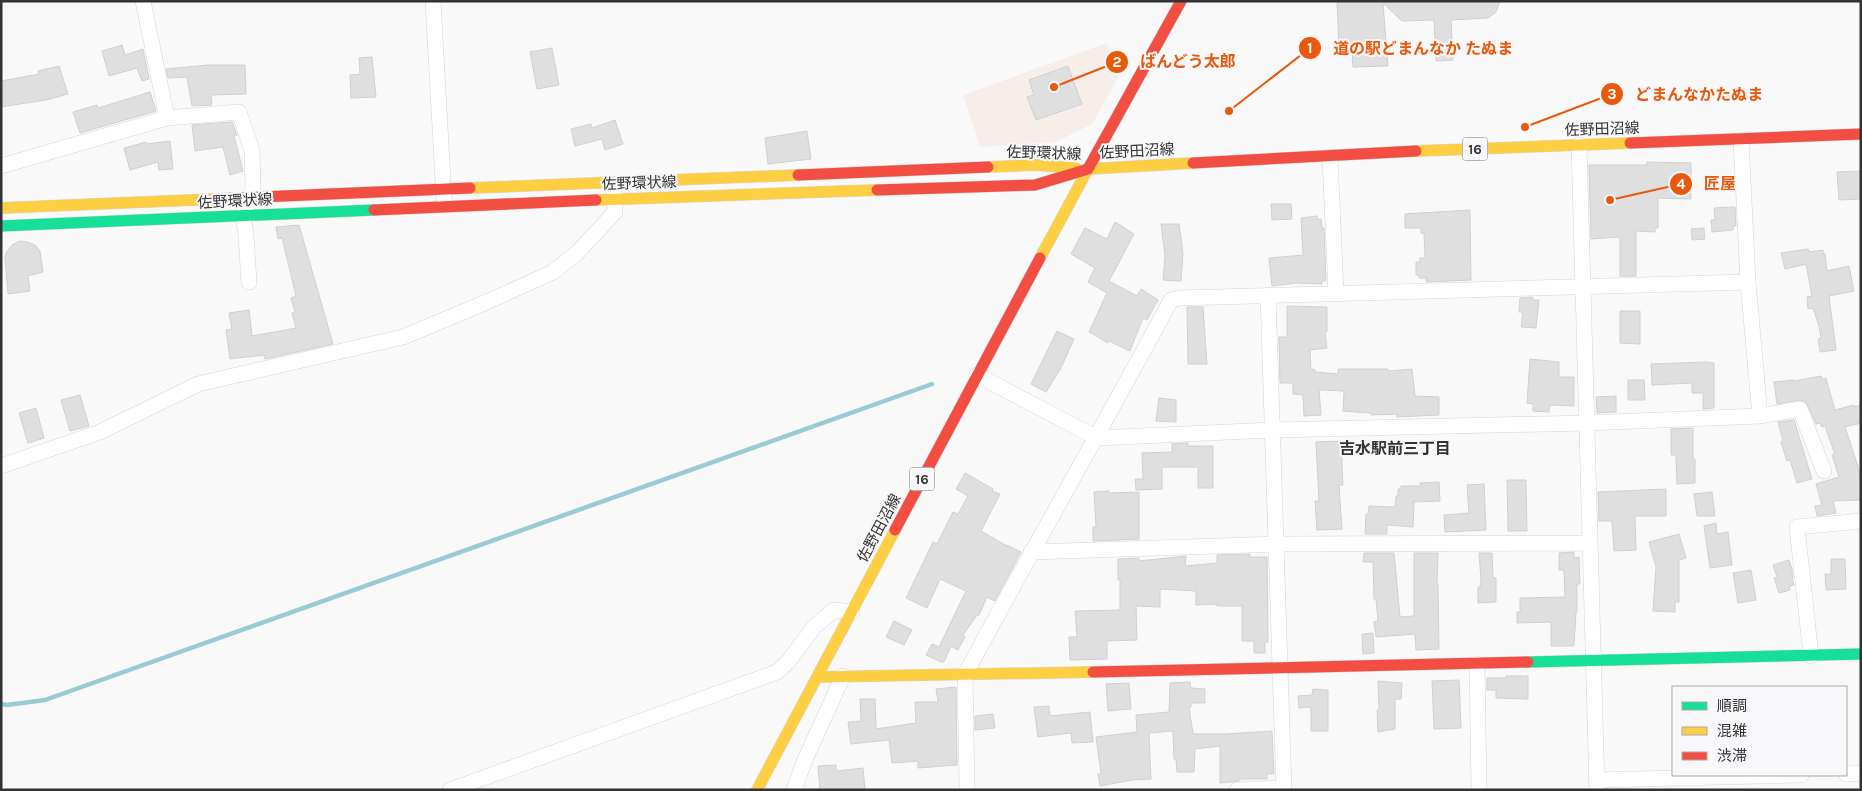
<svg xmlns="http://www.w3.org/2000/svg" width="1862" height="791" viewBox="0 0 1862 791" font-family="Karla,'Noto Sans JP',sans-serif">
	<rect width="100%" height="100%" fill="#f9f9fa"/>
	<path fill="#f7ede9" d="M1107,43L1119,76L1092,124L1056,142L980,147L963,95Z"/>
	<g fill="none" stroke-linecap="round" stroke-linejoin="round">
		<path stroke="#98cbd6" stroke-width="4.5" d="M1,704L7,705L45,700L932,384"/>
	</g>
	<path fill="#dfdfe0" stroke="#d0d0d1" d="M1337,1H1500L1496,12L1488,18L1451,20L1453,60L1436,61L1434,20L1402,21L1383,3L1388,66L1353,67L1352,48L1339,49Z
		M122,45L125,55L143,49L149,79L142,81L137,68L109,76L102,51Z
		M552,48L559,85L537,89L530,52Z
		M372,57L376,97L351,98L350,75L360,74L359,58Z
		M208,65H245L246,94L211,95L212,105L192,106L187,77L168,78L166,69Z
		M59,66L68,94L46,100L1,107V81L39,74L38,71Z
		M1068,66L1082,104L1036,120L1027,97L1034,95L1029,80Z
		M150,92L156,111L80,133L73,112L97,105L98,108Z
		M615,120L623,144L605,150L602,139L575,146L571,129L591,124L592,128Z
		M232,122L237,135L234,136L243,171L230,175L223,147L195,151L192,125Z
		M807,131L811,159L768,164L765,138Z
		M170,141L173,169L159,170L158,162L130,170L124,148L146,142V144Z
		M1647,162L1691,163V199L1658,198V228H1655V232L1636,231V276H1620V237L1591,239L1589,165H1647Z
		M1861,171V199L1839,200L1837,172Z
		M1271,204H1291L1292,219L1272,220Z
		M1735,207L1736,226H1733V230L1712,232L1711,220H1715L1714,208Z
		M1470,210L1471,280L1426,282V278H1419V275H1416V262H1420V258H1425L1424,233H1421V228H1405V214Z
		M1317,216V219H1321L1322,228H1324L1326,281H1322V284L1297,283L1272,286L1269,258L1303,255L1301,218Z
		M1115,222L1134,234L1109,281L1137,296L1141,289L1158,300L1147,320L1143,318L1130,351L1109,341L1108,343L1089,332L1107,293L1088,282L1095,268L1071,254L1085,228L1107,239Z
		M1161,224H1179L1183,253L1181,281L1163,280L1165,256Z
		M299,225L333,344L265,359L264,355L230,359L226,330L232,329L229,313L249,310L252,336L296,328L292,313L295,312L291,298L296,296L282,238L278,239L276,227Z
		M1704,228L1705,239L1692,240L1691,229Z
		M20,241L28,242L36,246L40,251L43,272L28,276L30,291L8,294L5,257L7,251L12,245Z
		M1808,249L1809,252L1823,250V254H1825L1827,271L1849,266L1854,291L1829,296L1836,350L1820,352L1818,339L1821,338L1819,326L1813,308L1808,309L1807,297L1812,296L1806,264L1785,269L1781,253Z
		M1533,297V300H1539L1536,328L1521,327L1523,312H1519L1520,298Z
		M1287,306L1327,307V332H1325L1327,348L1310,350L1311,369L1315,370V372L1338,374V369H1388V371L1412,369L1415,396L1439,397V415L1397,417V414L1371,415V413L1343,411L1344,391L1319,390L1321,415L1304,416L1303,395L1293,394V383H1280L1279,337H1287Z
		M1187,307H1203L1207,364H1188Z
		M1620,311H1640V344L1620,343Z
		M1057,331L1074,339L1061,368L1046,392L1031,384Z
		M1530,359L1559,362V377H1574V406L1550,405L1549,412L1533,411V404L1527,403Z
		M1706,362L1714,363V408L1703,409V393H1692V383L1652,385L1651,364Z
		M1821,376L1822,379L1826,378L1827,382L1835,410L1854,405V407L1861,405V423L1845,427L1860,473L1861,500L1833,501L1836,513L1817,516L1815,506L1822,505L1816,484L1839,477L1832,455L1834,454V452L1825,426L1822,427L1820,423L1816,424L1806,402L1799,400L1777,404L1774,382L1794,380V381Z
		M1628,380H1644L1645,400H1628Z
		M80,395L89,426L70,431L61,400Z
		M1616,396V412L1597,413L1596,397Z
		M1159,398L1176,400V422L1156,421Z
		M36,408L44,438L28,443L19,413Z
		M1794,420L1812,479L1797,483L1790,460L1787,461L1781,442L1783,441L1778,422Z
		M1693,428V459H1695V483L1677,484L1676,455H1671V429Z
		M1341,441L1343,485H1339L1342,529L1317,530L1315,501H1319L1316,442Z
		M1188,443V446H1213V488H1198V467H1162V489L1136,490L1135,479H1143L1142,453L1172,452V444Z
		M965,473L993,489L992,491L1000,494L981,531L1007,546V545L1021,552L995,601L987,597L979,615H977L963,635L965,637L958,650L951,646L944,662H941L926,655L932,644L939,647L966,591L940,579L927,608L906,598L933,542L937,544L953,512L958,514L968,496L956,489Z
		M1507,480H1526L1527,531H1508Z
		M1439,482L1440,501L1414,502L1413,527L1387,525V534H1365L1366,514H1368L1369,506L1395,507L1396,496H1398V489H1401V486H1420V483Z
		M1484,484L1486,530L1445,532L1444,515L1469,513L1467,485Z
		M1666,489V516H1635L1636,550L1614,551L1612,521H1599L1598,492Z
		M1109,491V493L1139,492V539L1093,541V527H1096L1094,492Z
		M1712,492L1715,516H1697L1694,494Z
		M1716,523L1717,534L1728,532L1732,565L1710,568L1704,526Z
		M1679,534L1686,558L1679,560V602H1675V612L1653,611L1656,567L1649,542Z
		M1574,552V558L1579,557L1580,584H1577V612H1576L1574,646H1551V622L1517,623V612H1520V598L1565,597L1564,570H1559V553Z
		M1364,553H1394L1400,617L1414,616V553H1438L1437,584H1438L1439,649L1416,650L1415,634L1376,637L1374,622L1378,621L1376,599H1374L1373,562H1363Z
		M1479,553H1492L1493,578H1496V602L1478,603V587H1480L1481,579Z
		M1250,554V557H1267L1268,642H1265V653H1254V641H1242V606H1217V604L1196,605V591L1160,589V607L1136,606L1137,640L1107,641V659L1070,660L1069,637H1077L1075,611L1120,610V580H1118V559L1139,558V561L1186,556L1185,566L1217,563V555Z
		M1831,559H1845L1846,589L1826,590L1825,574H1831Z
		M1789,560L1792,569L1793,578H1792L1794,585L1789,586L1790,590L1779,593L1774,578L1777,577L1773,565Z
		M1751,570L1756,600L1738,603L1733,573Z
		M894,621L912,630L904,645L886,637Z
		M1373,633L1374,653L1363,654L1362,634Z
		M1506,676H1528V699L1496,698V690H1487V678H1506Z
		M1459,680L1461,728L1434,729L1432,681Z
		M1378,681L1402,683L1401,699H1395V729L1378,732L1377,710L1379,709Z
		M1190,682L1191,688L1205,689V703H1191V707H1189L1193,734H1225L1272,731L1274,774H1267V779H1239V781L1232,782L1220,783V746L1195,749L1194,772H1177L1176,759H1174L1173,731L1149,733L1151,779L1132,780L1100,786L1098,774H1101L1096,737L1137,732L1136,715L1169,712L1170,683Z
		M1129,683L1131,709L1108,711L1106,684Z
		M956,687L957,765L918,768V761L892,763L889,740L851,744L848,722L861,721L860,699H875L876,729L916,723L915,702H938L936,689Z
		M1313,689L1328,690V731H1311V707L1299,708L1298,696L1312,695Z
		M1049,706L1050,716L1090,712L1093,742L1072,743L1071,733L1038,737L1034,707Z
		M993,714L995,728L975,730V716Z
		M836,765V771L863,768L865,790H820L818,766Z"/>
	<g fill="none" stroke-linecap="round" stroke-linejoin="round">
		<defs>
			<path id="street" d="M143,1L167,118
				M433,1L444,199
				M1741,140L1748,282L1760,416
				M1579,145L1597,790
				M1330,157L1336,293
				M1,166L167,118L239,112L252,150L253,186L252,198L243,215L246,235L249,282
				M1268,295L1284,790
				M977,375L1097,438L1274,430L1586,423L1760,416L1800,409L1824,471
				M1,466L100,432L198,384L403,337L489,301L553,272L577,253L615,212L614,190
				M1031,552L1277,544L1590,543
				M1811,656L1797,527L1861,521
				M1477,664L1479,790
				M965,673L967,790
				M966,673C1033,548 1104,425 1171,300L1179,298L1748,282
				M1846,774L1861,773
				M1596,780L1801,775
				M450,790L777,672L788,662L814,627L834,610L852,612
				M794,790L804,762L843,676
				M1237,790L1284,788"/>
			<path id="fast" d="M1,226L374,210
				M1528,662L1861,654"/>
			<path id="slow" d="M1416,151L1630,143
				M988,167L1036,165L1076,168
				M470,188L798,175
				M596,200L877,190
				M1,208L216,199
				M1040,258L1088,169L1193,163
				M817,677L1093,672
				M757,790L895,530"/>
			<path id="jam" d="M1630,143L1861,134
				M1193,163L1416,151
				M1088,169L1181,1
				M798,175L988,167
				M877,190L1035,185L1088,169
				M216,199L470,188
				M374,210L596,200
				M895,530L1040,258
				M1093,672L1528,662"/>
		</defs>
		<use href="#street" stroke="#d5d5d6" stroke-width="16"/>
		<use href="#fast" stroke="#d5d5d6" stroke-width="12"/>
		<use href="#slow" stroke="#d5d5d6" stroke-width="12"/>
		<use href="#jam" stroke="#d5d5d6" stroke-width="12"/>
		<use href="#street" stroke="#fefefe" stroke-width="15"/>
		<use href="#fast" stroke="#16e098" stroke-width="11"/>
		<use href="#slow" stroke="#ffcf43" stroke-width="11"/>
		<use href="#jam" stroke="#f24e42" stroke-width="11"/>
	</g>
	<g text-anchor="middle" stroke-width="4" stroke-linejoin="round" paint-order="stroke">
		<g fill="#f8f8fb" stroke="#6e6e70" stroke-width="1">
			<rect x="1462.5" y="137.5" width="25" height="23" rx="4"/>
			<rect x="909.5" y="467.5" width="25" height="23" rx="4"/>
		</g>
		<g font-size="14" font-weight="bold" fill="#333334">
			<text x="1475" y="154">16</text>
			<text x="922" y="484">16</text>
		</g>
		<g font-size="15" fill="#333334" stroke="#f8f8fb">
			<text transform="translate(1602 129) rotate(-2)" y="5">佐野田沼線</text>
			<text transform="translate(1137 151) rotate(-3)" y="5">佐野田沼線</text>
			<text transform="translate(1044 153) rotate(2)" y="5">佐野環状線</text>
			<text transform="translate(639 183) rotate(-2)" y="5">佐野環状線</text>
			<text transform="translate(235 201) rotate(-3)" y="5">佐野環状線</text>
			<text transform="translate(879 528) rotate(-62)" y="5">佐野田沼線</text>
		</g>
		<g font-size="16" font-weight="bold" fill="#333334" stroke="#f8f8fb">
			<text x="1395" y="454">吉水駅前三丁目</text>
		</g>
	</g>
	<path fill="none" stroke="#e8590c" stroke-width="2" d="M1229 111L1310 48M1054 87L1117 62M1525 127L1612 94M1610 200L1681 184"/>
	<g fill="#e8590c" stroke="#f8f8fb" stroke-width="2">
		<circle cx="1229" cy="111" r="5"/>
		<circle cx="1054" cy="87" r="5"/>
		<circle cx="1525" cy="127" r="5"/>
		<circle cx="1610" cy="200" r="5"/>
		<circle cx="1310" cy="48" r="12"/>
		<circle cx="1117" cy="62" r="12"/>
		<circle cx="1612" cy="94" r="12"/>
		<circle cx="1681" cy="184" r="12"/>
	</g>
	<g font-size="15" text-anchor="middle" font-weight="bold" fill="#fff">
		<text x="1310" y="53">1</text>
		<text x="1117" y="67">2</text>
		<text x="1612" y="99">3</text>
		<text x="1681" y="189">4</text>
	</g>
	<g font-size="16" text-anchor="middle" font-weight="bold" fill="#e8590c" stroke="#f8f8fb" stroke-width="4" stroke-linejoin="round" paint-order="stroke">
		<text x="1423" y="54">道の駅どまんなか たぬま</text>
		<text x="1188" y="67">ばんどう太郎</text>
		<text x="1699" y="100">どまんなかたぬま</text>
		<text x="1720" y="189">匠屋</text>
	</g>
	<rect width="1862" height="791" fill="none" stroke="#333334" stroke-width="5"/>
	<rect x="1672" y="686" width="175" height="90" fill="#f8f8fb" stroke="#a9a9ab"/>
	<rect x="1682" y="702" width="25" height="8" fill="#16e098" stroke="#a9a9ab"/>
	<text x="1717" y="711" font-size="15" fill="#333334">順調</text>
	<rect x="1682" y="727" width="25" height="8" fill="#ffcf43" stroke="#a9a9ab"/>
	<text x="1717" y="736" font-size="15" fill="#333334">混雑</text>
	<rect x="1682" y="752" width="25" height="8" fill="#f24e42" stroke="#a9a9ab"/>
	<text x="1717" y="761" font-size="15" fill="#333334">渋滞</text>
</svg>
